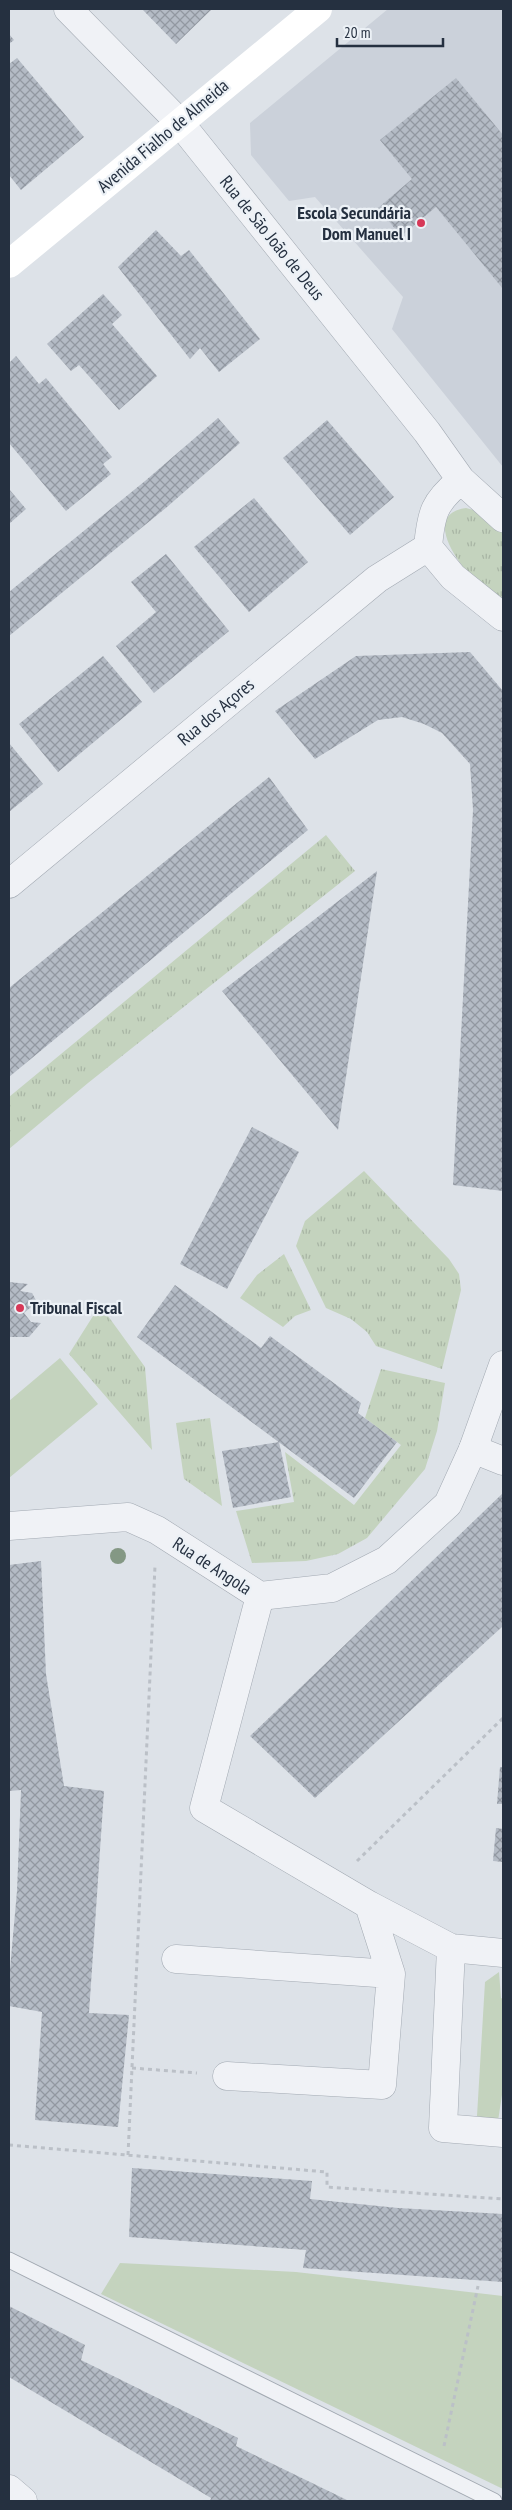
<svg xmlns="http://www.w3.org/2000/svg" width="512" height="2510" viewBox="0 0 512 2510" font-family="'PT Sans Narrow',sans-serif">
	<defs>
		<pattern id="grass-tufts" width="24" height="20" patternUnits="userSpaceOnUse" patternTransform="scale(1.25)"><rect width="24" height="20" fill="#c4d3be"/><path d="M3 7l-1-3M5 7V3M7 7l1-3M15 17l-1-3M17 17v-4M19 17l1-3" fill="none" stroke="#a8b5a4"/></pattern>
		<pattern id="building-cross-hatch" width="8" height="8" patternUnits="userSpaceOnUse" patternTransform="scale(1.25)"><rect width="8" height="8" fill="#b4bbc5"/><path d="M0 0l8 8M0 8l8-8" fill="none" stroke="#9298a1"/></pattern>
	</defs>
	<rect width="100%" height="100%" fill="#dde2e8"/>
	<path fill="#cbd1da" d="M388,9H503V467L392,329L403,297L315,197L289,201L251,155L250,123Z"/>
	<path fill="url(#grass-tufts)" d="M466,508L481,512L503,534V604C497,600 490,596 484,591C466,574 417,515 466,508Z
		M326,835L355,871L88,1083L9,1149V1097Z
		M364,1171L449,1259L459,1274L461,1290L442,1369L376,1346L367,1332L351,1319L326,1308L296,1246L305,1221Z
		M284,1254L311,1310L295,1316L283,1327L240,1298L257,1275Z
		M100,1305L145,1367L152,1450L69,1354Z
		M381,1369L445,1383L437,1431L425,1469L367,1538L338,1554L306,1561L252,1563L236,1511L294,1502L285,1452L354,1505L401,1445L365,1418Z
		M210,1418L222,1506L184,1479L176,1423Z"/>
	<path fill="#c4d3be" d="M60,1358L98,1404L9,1478V1401Z
		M499,1972L501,1998L503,1999V2088L498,2121L477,2116L485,1982Z
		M120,2263L296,2272L503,2296V2489L101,2294Z"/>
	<path fill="url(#building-cross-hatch)" d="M142,9H212L176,44Z
		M9,34L14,40L9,44Z
		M17,58L84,137L21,190L9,175V64Z
		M456,78L503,135V289L436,207L401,236L378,208L412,179L380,140Z
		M156,230L181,256L189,250L260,339L219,372L200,348L190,359L118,267Z
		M103,294L122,315L112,324L157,376L119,410L79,365L71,371L47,344Z
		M16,356L39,384L46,378L112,457L103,464L111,474L66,511L9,443V363Z
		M218,418L240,443L167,507L9,636V592L145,481Z
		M327,420L394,497L350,535L283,458Z
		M9,489L26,509L9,524Z
		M254,498L308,562L249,612L194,547Z
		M166,554L229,631L154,693L116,646L156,612L131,582Z
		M470,652L503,691V1191L453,1185L473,810L470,764L442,733L424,724L402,717L378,720L315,759L275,711L356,656Z
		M103,656L142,702L58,772L19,724Z
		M9,743L43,784L9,812Z
		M269,777L308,830L9,1077V988Z
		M377,871L338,1130L222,991Z
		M252,1127L299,1152L227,1289L180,1264Z
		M9,1282L28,1284L20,1291L32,1293L37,1302L24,1313L31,1322L41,1323L29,1337H9Z
		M175,1285L261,1348L270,1336L361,1403L358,1413L397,1442L354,1498L137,1337Z
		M279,1442L291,1497L233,1508L222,1451Z
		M503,1493V1626L315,1798L250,1736Z
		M41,1561L46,1674L64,1786L104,1791L89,2013L129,2015L118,2127L35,2120L42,2012L9,2006V1980L17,1891L21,1790L9,1791V1565Z
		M500,1767H503V1804H497Z
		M496,1828L503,1829V1862L493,1861Z
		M132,2168L312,2181L310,2199L398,2208L503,2214V2282L303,2268L306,2250L129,2237Z
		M9,2306L85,2345L81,2360L238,2438L236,2446L349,2501H210L211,2498L9,2377Z"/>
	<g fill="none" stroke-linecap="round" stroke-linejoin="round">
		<defs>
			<path id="service" d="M9,2260L494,2501"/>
			<path id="minor" d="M68,9L180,123L427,432L461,480L503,518
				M461,480C434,502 431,513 428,547L453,577L503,617
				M9,884L377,579L428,547
				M473,1449L503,1365
				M260,1596L204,1808L369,1905L451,1948L503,1953
				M451,1948L443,2128L503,2133
				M176,1959L391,1974
				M227,2076L382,2085L391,1974L369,1905
				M9,2489L23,2501"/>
			<path id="tertiary" d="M9,1526L128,1517L157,1530L260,1596L332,1588L387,1560L448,1504L473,1449L503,1461"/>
		</defs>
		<use href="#service" stroke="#a2a9b2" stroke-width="17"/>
		<use href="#minor" stroke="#a2a9b2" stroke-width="29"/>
		<use href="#tertiary" stroke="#a2a9b2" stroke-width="29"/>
		<path stroke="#bbc0c7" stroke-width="3" stroke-dasharray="4 4" stroke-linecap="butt" d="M357,1861L503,1718
			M132,2068L197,2073
			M9,2145L327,2172V2187L503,2199
			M128,2155L155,1566
			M444,2446L478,2286"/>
		<use href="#service" stroke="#f0f2f6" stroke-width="15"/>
		<use href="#minor" stroke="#f0f2f6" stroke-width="28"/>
		<use href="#tertiary" stroke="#f0f2f6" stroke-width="28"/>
		<path stroke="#fff" stroke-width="28" d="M9,264L318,9"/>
	</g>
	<circle fill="#849884" cx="118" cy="1556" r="8"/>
	<g fill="#d73858" stroke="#ecf1f6" stroke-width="2">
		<circle cx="421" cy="223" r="5"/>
		<circle cx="20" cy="1308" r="5"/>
	</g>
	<g text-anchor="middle" stroke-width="4.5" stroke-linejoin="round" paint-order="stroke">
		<g font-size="18" fill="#253040" stroke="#ecf1f6">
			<text transform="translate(163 136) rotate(-40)" y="6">Avenida Fialho de Almeida</text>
			<text transform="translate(272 238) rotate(51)" y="6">Rua de São João de Deus</text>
			<text transform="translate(216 712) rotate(-40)" y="6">Rua dos Açores</text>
			<text transform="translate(212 1566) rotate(33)" y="6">Rua de Angola</text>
		</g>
		<g font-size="18" font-weight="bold" fill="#253040" stroke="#ecf1f6" text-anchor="end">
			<text x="411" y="219">Escola Secundária<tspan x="411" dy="21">Dom Manuel I</tspan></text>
			<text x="30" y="1314" text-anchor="start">Tribunal Fiscal</text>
		</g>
	</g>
	<rect width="512" height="2510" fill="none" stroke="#253040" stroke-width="20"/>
	<path d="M337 38v8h106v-8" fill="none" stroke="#253040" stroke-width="2.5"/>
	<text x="344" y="38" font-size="15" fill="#253040" stroke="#ecf1f6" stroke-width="4" paint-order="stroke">20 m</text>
</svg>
